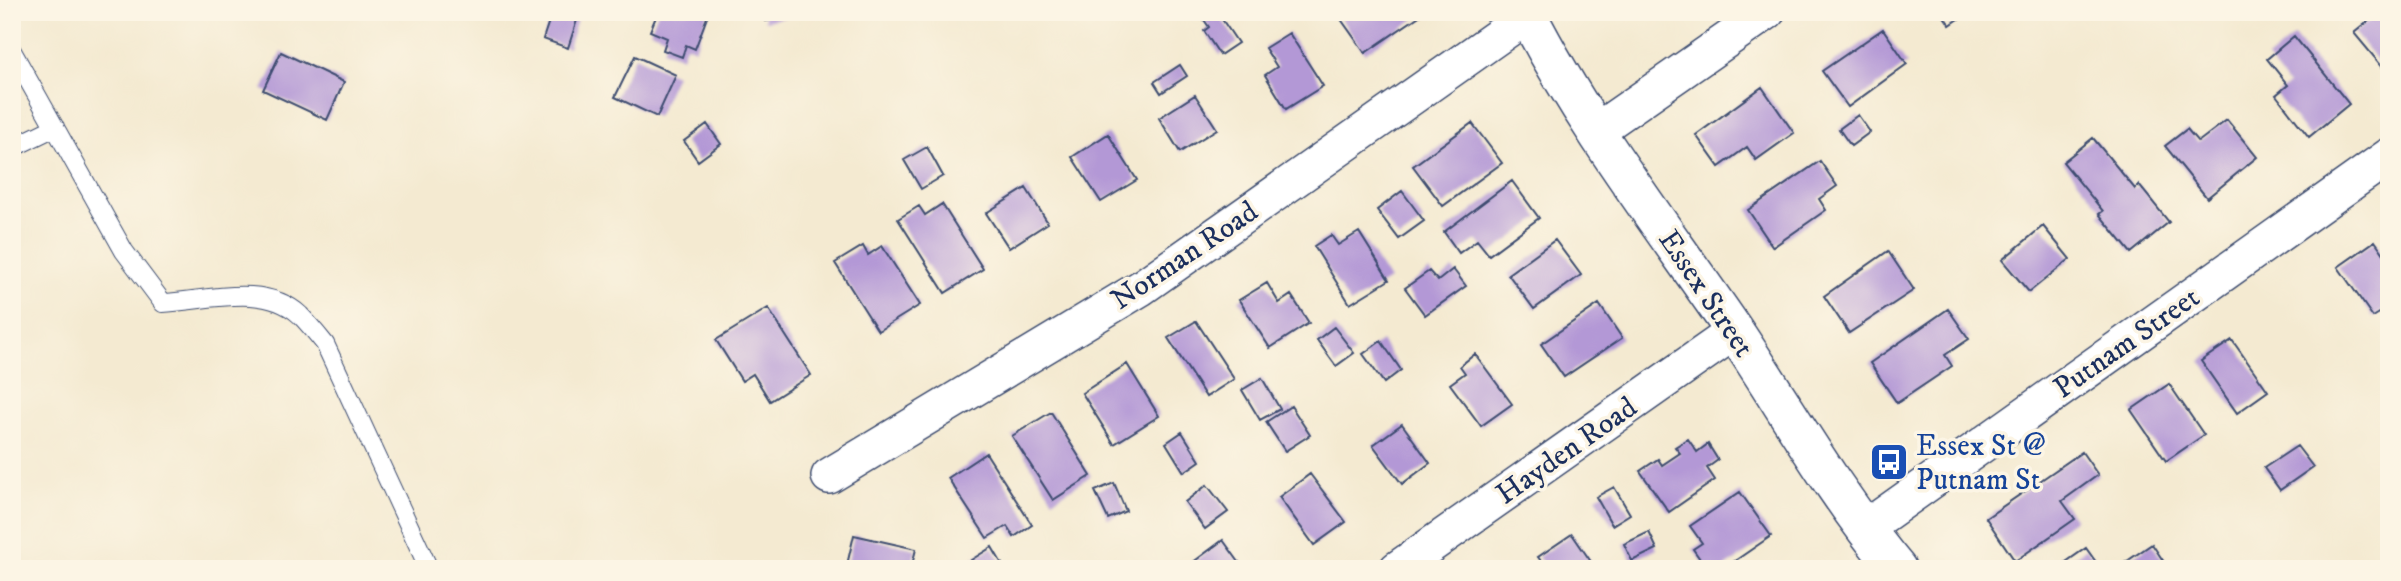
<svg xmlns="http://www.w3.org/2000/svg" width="2401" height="581" viewBox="0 0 2401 581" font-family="'IM FELL DW Pica',serif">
	<rect width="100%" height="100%" fill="#fcf5e5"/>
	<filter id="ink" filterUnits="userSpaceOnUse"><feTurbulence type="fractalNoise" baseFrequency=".0143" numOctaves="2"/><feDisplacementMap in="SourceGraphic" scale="14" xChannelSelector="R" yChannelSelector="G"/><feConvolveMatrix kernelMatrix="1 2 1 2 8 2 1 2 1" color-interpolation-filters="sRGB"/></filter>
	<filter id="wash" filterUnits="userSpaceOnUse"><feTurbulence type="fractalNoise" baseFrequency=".00686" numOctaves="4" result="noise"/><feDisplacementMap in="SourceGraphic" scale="28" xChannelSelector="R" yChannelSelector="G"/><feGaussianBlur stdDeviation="1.57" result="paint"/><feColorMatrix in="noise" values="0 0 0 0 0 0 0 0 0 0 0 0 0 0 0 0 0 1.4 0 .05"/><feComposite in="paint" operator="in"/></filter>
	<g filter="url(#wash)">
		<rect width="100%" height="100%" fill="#f4ead1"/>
		<g id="blocks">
			<path fill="#b398d6" d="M552,12L577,20L568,48L543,39Z
				M658,12H709L695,49L686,45L682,57L663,50L667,38L650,31Z
				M763,12H804V14L765,21Z
				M1208,12H1217L1238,43L1220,55L1204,31L1209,27L1202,17Z
				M1342,12H1425L1365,53L1338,15Z
				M1941,12H1969L1950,25Z
				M2380,12H2389V75L2354,33Z
				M1883,29L1907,64L1848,107L1822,71Z
				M1289,33L1323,86L1286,109L1265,75L1277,67L1265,48Z
				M2294,36L2349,104L2309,137L2276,95L2288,85L2267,59Z
				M281,52L344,82L327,120L263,90Z
				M635,56L676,75L657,117L615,97Z
				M1180,65L1187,76L1161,93L1154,82Z
				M1762,87L1794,133L1756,160L1747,147L1719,167L1696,135Z
				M1195,95L1217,129L1180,152L1159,118Z
				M1858,115L1870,132L1851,146L1839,129Z
				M2227,120L2257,157L2207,198L2165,146L2187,129L2198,142Z
				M1472,123L1502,163L1443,206L1413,166Z
				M707,124L721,144L698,161L684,141Z
				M1108,134L1137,180L1101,202L1072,157Z
				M2093,138L2135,189L2139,185L2169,222L2131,253L2099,214L2103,211L2063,162Z
				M927,147L943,176L921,189L904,160Z
				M1820,161L1837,186L1819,199L1826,210L1773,247L1748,210Z
				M1512,181L1539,218L1489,255L1477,240L1459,253L1444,232Z
				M1026,188L1048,223L1009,248L986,213Z
				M1402,191L1424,221L1399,239L1377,210Z
				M942,204L983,269L945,293L898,219L919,206L925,215Z
				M2043,226L2070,259L2029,292L2002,260Z
				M1359,232L1389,280L1350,304L1314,246L1331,235L1338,245Z
				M1555,240L1581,275L1534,309L1508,274Z
				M2375,241L2389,261V307L2373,317L2338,267Z
				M863,246L868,255L882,246L920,305L878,331L835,263Z
				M1888,251L1914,290L1849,333L1824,296Z
				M1453,269L1466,286L1425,315L1405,288L1429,271L1438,281Z
				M1267,283L1279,303L1291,295L1309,323L1270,348L1239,300Z
				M1599,304L1622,338L1564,377L1541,344Z
				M768,308L811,375L770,401L753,374L742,381L716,340Z
				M1948,309L1969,339L1945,355L1952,366L1897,403L1870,363Z
				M1196,321L1234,379L1206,397L1168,338Z
				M1334,327L1354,353L1336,366L1317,340Z
				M2232,340L2268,391L2237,413L2201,361Z
				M1381,341L1401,370L1384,383L1363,354Z
				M1475,354L1512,404L1481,426L1450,384L1465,373L1460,366Z
				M1127,364L1159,416L1114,444L1082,393Z
				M1262,378L1280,409L1260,420L1242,390Z
				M2169,384L2204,435L2166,461L2131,410Z
				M1291,406L1310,435L1285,451L1266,422Z
				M1051,412L1091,476L1053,500L1012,436Z
				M1402,424L1430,463L1402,484L1373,445Z
				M1182,432L1200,461L1184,472L1166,443Z
				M1688,439L1697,452L1708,444L1718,460L1707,468L1715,480L1669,512L1640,471L1658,459L1662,465L1680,453L1675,447Z
				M2297,446L2313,467L2280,490L2264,468Z
				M2082,452L2098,475L2062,501L2075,519L2015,561L1986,518Z
				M986,453L1032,525L1014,537L1007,526L987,538L948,478Z
				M1310,474L1346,522L1314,545L1279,497Z
				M1114,483L1126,511L1108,519L1095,491Z
				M1207,485L1228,512L1205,529L1185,502Z
				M1614,487L1630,514L1612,525L1596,497Z
				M1740,492L1771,536L1723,569H1707L1693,549L1702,543L1690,526Z
				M1649,532L1657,549L1632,561L1624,544Z
				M1572,534L1596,569H1547L1538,557Z
				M854,535L916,549L911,569H846Z
				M1223,540L1244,569H1190L1188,566Z
				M2152,544L2168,568L2122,569L2120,566Z
				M992,547L1005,569H976L971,560Z
				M2086,548L2101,569H2056Z"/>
		</g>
	</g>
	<g filter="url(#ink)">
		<use href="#blocks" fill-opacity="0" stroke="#3c4b6f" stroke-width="2"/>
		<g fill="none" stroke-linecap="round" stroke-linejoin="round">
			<defs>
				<path id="service" d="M12,51L124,251L163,303C206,301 264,282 300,315C309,324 317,334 325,344L429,569
					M12,148L55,127"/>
				<path id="minor" d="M1596,131L1767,12
					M829,476L1141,288L1527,16
					M1864,529L2389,156
					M1397,569L1734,332"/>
				<path id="secondary" d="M1526,12C1584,126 1663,227 1735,332C1788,411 1835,495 1897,569"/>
			</defs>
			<use href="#service" stroke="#3c4b6f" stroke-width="20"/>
			<use href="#minor" stroke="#3c4b6f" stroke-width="38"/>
			<use href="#secondary" stroke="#3c4b6f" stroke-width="41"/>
			<use href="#service" stroke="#fff" stroke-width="18"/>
			<use href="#minor" stroke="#fff" stroke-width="35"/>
			<use href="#secondary" stroke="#fff" stroke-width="38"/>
		</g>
	</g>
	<defs>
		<symbol id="bus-square" viewBox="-11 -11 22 22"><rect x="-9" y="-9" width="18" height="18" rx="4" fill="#1a4fb4" stroke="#fcf5e5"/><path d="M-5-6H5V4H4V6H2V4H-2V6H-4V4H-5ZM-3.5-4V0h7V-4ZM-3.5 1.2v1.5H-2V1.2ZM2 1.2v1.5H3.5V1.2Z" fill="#fff"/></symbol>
	</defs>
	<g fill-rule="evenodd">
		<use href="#bus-square" x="1867" y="440" width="44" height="44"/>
	</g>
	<g text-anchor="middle" stroke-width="7" stroke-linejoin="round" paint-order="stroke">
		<g font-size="30" fill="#1b2f5e" stroke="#fcf5e5">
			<text transform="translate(1184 255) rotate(-34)" y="10">Norman Road</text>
			<text transform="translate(1707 293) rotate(56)" y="10">Essex Street</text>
			<text transform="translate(2126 342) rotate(-35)" y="10">Putnam Street</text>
			<text transform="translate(1566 450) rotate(-35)" y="10">Hayden Road</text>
		</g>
		<g font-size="30" fill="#164399" stroke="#fcf5e5" text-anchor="start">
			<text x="1916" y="455">Essex St @<tspan x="1916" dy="34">Putnam St</tspan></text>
		</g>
	</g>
	<rect width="2401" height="581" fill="none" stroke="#fcf5e5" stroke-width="42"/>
</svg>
